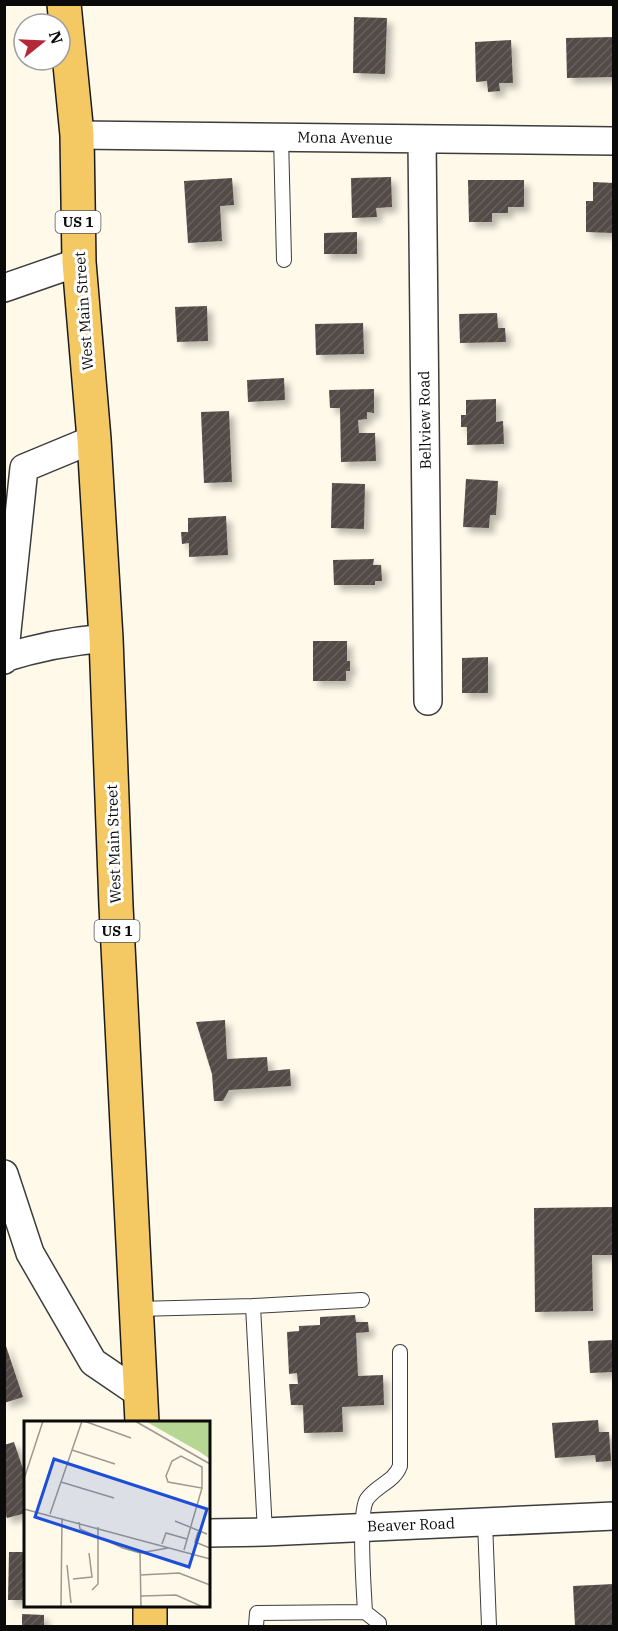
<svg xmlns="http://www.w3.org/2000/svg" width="618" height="1631" viewBox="0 0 618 1631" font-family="'IBM Plex Serif',serif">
	<defs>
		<pattern id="building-hatch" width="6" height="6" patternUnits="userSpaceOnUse" patternTransform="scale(1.5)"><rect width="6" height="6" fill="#534b47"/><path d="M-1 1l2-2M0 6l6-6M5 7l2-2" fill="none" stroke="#67605d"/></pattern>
		<filter id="shadow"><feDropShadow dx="5.5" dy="5.5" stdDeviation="3" flood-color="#0004"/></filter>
	</defs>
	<rect width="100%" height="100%" fill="#fef9e9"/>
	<path fill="url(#building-hatch)" filter="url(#shadow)" d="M354,17L387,18L385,74L353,73Z
		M614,37V77L567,78L566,38Z
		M511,40L513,83H499L500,91L488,92L487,81L476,82L475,42Z
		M391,177L392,207L376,208L377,217L352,218L351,178Z
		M232,178L234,205L220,206L222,241L188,243L184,181Z
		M468,180H524V207H508V213H492V222H469Z
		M593,182L614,183V233L586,232V201H593Z
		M357,232V254H324V233Z
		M207,306L208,341L177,342L175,307Z
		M497,313L498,328H505L506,342L460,343L459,314Z
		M363,323L364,354L316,355L315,324Z
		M284,378L285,400L248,402L247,380Z
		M374,389V413L367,412V419L358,420L359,433H375L376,461L341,462L340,408H330L329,390Z
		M496,399V422L503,421L504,444L467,445V427H461V415H466V400Z
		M229,411L232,482L204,483L201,412Z
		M466,479L498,481L496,515H490L489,528L463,527Z
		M332,483L365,484L364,529L331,528Z
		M226,516L228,555L189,557V543L182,544L181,532H188V518Z
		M374,559L373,565H381L382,581H375V585H334L333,560Z
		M313,641H347V661H350V671H346V681H313Z
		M488,657V693H462V658Z
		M225,1020L227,1059L267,1057L268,1071L290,1069L291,1086L229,1090L223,1101H214L212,1074L196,1022Z
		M614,1207V1255H592L593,1311L535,1312L534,1208Z
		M355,1315L356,1322H368L369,1332L356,1333L358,1376L383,1375L384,1405L342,1407L343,1432L304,1433L303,1405H291L289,1384H298L297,1373L289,1374L287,1332L299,1331V1326L320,1325V1317Z
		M4,1340L23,1397L4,1403Z
		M614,1340V1372L590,1373L588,1341Z
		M598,1420L599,1432H609L611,1461L596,1462L595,1455L555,1458L552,1423Z
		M14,1442L26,1478V1513L7,1518L4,1511V1445Z
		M9,1552H26V1600H8Z
		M614,1584V1626H575L573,1586Z
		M22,1614L44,1615V1626H22Z"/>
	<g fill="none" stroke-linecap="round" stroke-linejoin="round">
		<defs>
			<path id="lane" d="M281,137L284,260
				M253,1306L362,1300
				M137,1309L253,1306L265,1532
				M485,1522L489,1626
				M256,1626L257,1613L365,1612
				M379,1626V1623L365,1612C364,1592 358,1512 367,1499C377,1485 394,1482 400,1466V1352"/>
			<path id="street" d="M77,135L614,141
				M422,139L428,701
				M4,288L79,262
				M4,658C38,647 71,641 106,638
				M4,660L24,468L94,439
				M4,1174L30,1253L93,1362L140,1394
				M208,1533L265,1532L614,1516"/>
			<path id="primary" d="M64,4L77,135L79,262L94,439L106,638L116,906L142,1422
				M150,1606V1626"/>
		</defs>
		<use href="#lane" stroke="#3d3d3d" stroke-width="16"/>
		<use href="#street" stroke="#3d3d3d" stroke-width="30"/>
		<use href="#primary" stroke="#1b1b1b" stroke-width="36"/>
		<use href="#lane" stroke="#fff" stroke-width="14"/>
		<use href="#street" stroke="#fff" stroke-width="27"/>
		<use href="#primary" stroke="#f4c963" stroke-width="33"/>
	</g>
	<g text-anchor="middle" stroke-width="6" stroke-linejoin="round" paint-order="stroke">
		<g fill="#fff" stroke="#545454" stroke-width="1.5">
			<rect x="55.5" y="211" width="45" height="22" rx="4.5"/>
			<rect x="94.5" y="920" width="45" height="22" rx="4.5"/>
		</g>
		<g font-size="14" font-weight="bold" fill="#0a0a0a">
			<text x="78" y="227">US 1</text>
			<text x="117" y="936">US 1</text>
		</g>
		<g font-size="15" fill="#0a0a0a" stroke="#fff">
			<text transform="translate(345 138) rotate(1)" y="5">Mona Avenue</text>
			<text transform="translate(84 311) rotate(-94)" y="5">West Main Street</text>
			<text transform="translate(425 420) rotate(-91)" y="5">Bellview Road</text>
			<text transform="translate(114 844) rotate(-92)" y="5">West Main Street</text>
			<text transform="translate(411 1525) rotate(-2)" y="5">Beaver Road</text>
		</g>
	</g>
	<g transform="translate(24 1421)">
		<rect width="186" height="186" fill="#fef9e9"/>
		<path d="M121,0H186V38L176,31Z" fill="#b6d694"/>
		<path fill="none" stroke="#9c9990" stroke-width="1.5" d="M60,0L107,17M111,0L186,43M48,29L91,43M0,58L19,0M37,61L90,77M0,88L186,138M26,93L58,0M151,100L183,113M55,101L56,108L99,127L116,132L144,127M174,111L171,121L186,127M138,123L142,112L163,118M160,129L178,67L144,61L142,55L148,40L157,35L178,46V67M116,132L117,186M43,144L47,182M116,154L155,152L186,164M49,158L68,156L65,132M68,169L74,163V106M117,175L152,174L179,186M37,186L38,97"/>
		<path fill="#1d4ed8" fill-opacity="0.15" stroke="#1d4ed8" stroke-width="3" d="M30,38L183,88L165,146L11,96Z"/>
		<rect width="186" height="186" fill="none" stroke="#0a0a0a" stroke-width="3"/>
	</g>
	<rect width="618" height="1631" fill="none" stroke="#0a0a0a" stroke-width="12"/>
	<g transform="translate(42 42) rotate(72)"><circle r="28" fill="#ffffff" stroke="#9d9d9d" stroke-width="1.5"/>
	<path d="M0-4.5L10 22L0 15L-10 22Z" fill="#b52837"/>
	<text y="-9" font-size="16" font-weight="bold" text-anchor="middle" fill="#0a0a0a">N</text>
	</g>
</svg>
